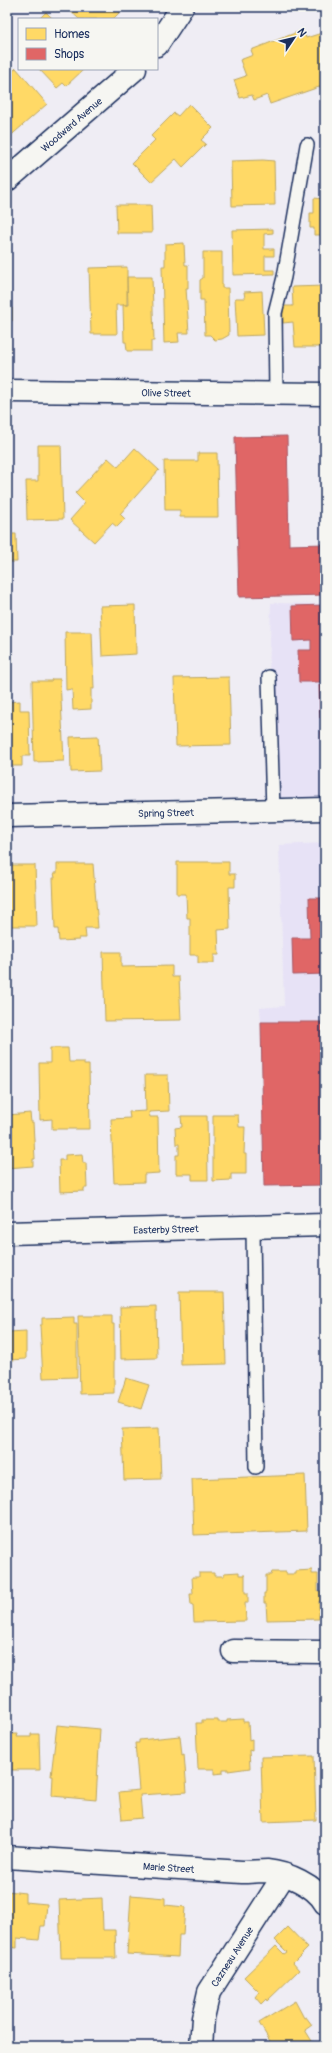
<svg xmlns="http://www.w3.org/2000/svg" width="332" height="2053" viewBox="0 0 332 2053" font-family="Pangolin,sans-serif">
	<rect width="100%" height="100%" fill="#efedf4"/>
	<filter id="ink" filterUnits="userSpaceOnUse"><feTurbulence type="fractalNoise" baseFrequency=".025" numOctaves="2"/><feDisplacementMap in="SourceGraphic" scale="8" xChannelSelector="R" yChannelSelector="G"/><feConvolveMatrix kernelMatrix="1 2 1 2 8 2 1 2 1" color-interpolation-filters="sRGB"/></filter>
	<g filter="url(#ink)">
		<path fill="#e7e2f6" d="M271,603L325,604V809L273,810L269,677Z
			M325,843V1185L261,1022L260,1008L284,1006L279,845Z"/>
		<path fill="#ffd966" stroke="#bba664" d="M66,7H117L121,11L113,19H79Z
			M46,12L53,19H39Z
			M303,30L306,38L325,32V85L270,104L267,95L254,100L252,95L240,98L234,80L246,76L240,60L253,55L251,50Z
			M16,68L47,104L7,139V77Z
			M39,69H84L66,86L63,83L57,88Z
			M189,104L213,128L201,140L206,144L183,167L176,159L151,182L132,163L155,140L151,136L174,113L178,116Z
			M263,160L274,161L275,205L232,206L231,161Z
			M314,198L325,199V256H323V235H314V228H310V213H314Z
			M116,205H151L152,233H117Z
			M273,229V233L264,234V249H274V256H265V270H274V274L233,275L232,230Z
			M184,243L185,265H188V288H186L189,333H178L179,342L164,343L162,266H165V244Z
			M203,252H222V288H228L229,335L222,339L215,340L210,335H205L204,300H200V280L203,278Z
			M127,267V305H116L117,334H91L89,268Z
			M127,277H152L154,341H151V351H127L126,342H124L123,305H128Z
			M325,286V347H295L293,322L283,323V306H293L292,287Z
			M262,291L264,335L237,336L235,298H245L244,292Z
			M7,302L8,308H12V321H9L10,350H7Z
			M38,445H61L63,519L27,520L26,481H38Z
			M135,448L159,470L120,514L125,519L117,527L112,523L94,542L70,520L85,503L75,493L108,458L118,467Z
			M198,453H217L218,517H180V510H165L164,461H198Z
			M7,484L9,534H16L17,562H7Z
			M135,605L136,654L102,656L100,606Z
			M65,632H92L94,689H91V709L73,710L72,689L66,690Z
			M229,677L231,745L176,746L174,678Z
			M52,679H60L64,761L34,762L32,681H51Z
			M20,701V710H29L30,756H22V766H7V702Z
			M98,736L100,771L71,772L70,737Z
			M177,862H229V874H235V887H229L230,929L218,930L219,955H214V963H198V955H190V918H187L186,894H177Z
			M57,864H93L98,928H85L86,938H79V940L59,941L58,929H55L53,878H55L54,873H57Z
			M7,865H35L37,926H7Z
			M103,952H121V967L172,966V977H179L181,1020L105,1021Z
			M50,1048H68L69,1062H84V1065H89L90,1129H52V1119L40,1120L39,1063H50Z
			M145,1075H168L169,1111L149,1112L150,1117H158L159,1173L144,1174V1182L114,1183L111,1119L130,1118L129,1112L146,1111Z
			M30,1113L31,1122H33L35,1159H33V1166L7,1168L8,1115Z
			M213,1115H238L239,1127H245L244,1154H246V1174H231V1180L213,1181Z
			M181,1116H207L208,1180H192V1174H176V1155H179V1144H176L175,1128L182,1127Z
			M82,1154L83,1163H86L87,1188H84V1191L60,1192L59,1160H65V1155Z
			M179,1292H224L226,1364L181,1365Z
			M321,1293H325V1357H322Z
			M156,1306L157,1358L121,1359L120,1307Z
			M78,1316H112V1324H114V1393L80,1394Z
			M74,1317V1324H77V1377L43,1378L40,1325H42V1318Z
			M7,1318L9,1332L26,1331V1359L11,1360L9,1379H7Z
			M126,1378L149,1385L141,1409L118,1402Z
			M322,1422H325V1482H324Z
			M159,1428L161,1479L124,1480L122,1429Z
			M305,1475L307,1531L194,1535L192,1479Z
			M312,1570V1574H318V1591H321V1601H319V1619L267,1620L266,1603H264V1593H266V1575H271L272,1572H286V1574H296V1571Z
			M239,1572V1575H245V1593H248V1603H245L246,1621L194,1622L193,1605H191L190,1594H193L192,1577H199V1573H214V1576H224V1573Z
			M243,1719V1722H248L249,1740L252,1739V1751L249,1750L250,1768L228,1771V1769H223V1773L214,1774V1769H198L196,1723H202V1720H218V1722H227V1720Z
			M57,1725L100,1729L96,1800L52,1796L53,1776H51Z
			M10,1734H18L17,1737H31V1734H39L40,1770H7V1737H10Z
			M180,1736L182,1755L184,1754L187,1792L140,1795L142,1818L122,1820L119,1792L139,1790L135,1743H139V1740Z
			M314,1756L316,1820L263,1822L261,1757Z
			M7,1891L25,1893V1902L47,1904L45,1926H41L39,1940L17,1938V1948L7,1947Z
			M131,1895L165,1898V1905L185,1907L183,1935H179L178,1957L127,1954Z
			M102,1898L103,1930H115L116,1958H61L59,1900Z
			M288,1927L308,1948L293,1963L299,1970L267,2001L266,1999L261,2004L255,1997L259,1992L244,1977L276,1946L284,1954L287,1952L275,1940Z
			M295,2001L304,2018L306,2017L312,2025L305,2030L315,2046H273L259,2023Z"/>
		<path fill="#e06666" stroke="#a55664" d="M287,436L289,545L325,544V595L239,597L235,437Z
			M325,605V682H299L298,650H311V640L293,641L292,606Z
			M319,685H325V718H320Z
			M321,731H325V769H322Z
			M309,898H325V974L293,975L292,938H310Z
			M261,1022H325V1185L264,1186Z"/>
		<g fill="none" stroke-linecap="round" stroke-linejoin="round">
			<defs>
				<path id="service" d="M276,393L275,313L284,277L307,145
					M269,677L273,810
					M253,1227L256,1467"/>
				<g id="minor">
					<path d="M157,45L182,7"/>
					<path id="s1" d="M7,180L135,69"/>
					<path id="s2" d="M7,391L325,394"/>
					<path id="s3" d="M7,816L325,809"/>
					<path id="s4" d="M7,1233L325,1225"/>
					<path d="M233,1651L325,1652"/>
					<path id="s5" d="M7,1857L242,1872C250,1872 259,1871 267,1871C287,1873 315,1885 325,1903"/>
					<path id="s6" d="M201,2046L203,2018L209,1992L284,1875"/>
				</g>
			</defs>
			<use href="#service" stroke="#1b2f5e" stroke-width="16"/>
			<use href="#minor" stroke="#1b2f5e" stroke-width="25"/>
			<use href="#service" stroke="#f6f6f2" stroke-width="13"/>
			<use href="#minor" stroke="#f6f6f2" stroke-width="22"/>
		</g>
	</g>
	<g text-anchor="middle" stroke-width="4" stroke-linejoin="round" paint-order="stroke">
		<g font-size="10" fill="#1b2f5e" stroke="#f6f6f2">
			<text dy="4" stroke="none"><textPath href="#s1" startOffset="85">Woodward Avenue</textPath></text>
			<text dy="4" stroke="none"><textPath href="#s2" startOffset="159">Olive Street</textPath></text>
			<text dy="4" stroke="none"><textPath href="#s3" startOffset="159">Spring Street</textPath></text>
			<text dy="4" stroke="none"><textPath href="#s4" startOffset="159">Easterby Street</textPath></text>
			<text dy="4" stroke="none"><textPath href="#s5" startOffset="162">Marie Street</textPath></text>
			<text dy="4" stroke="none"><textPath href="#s6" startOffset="97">Cazneau Avenue</textPath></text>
		</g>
	</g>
	<rect width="332" height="2053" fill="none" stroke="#f6f6f2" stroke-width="24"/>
	<rect x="12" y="12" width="308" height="2029" fill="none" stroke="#1b2f5e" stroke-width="1.5" filter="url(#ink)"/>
	<rect x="18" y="18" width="140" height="52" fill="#f6f6f2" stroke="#9ea6b7"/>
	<rect x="26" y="28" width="20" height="12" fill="#ffd966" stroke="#9ea6b7"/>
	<text x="54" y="38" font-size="12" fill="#1b2f5e">Homes</text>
	<rect x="26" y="48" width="20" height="12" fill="#e06666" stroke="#9ea6b7"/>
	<text x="54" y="58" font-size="12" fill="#1b2f5e">Shops</text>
	<g transform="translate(294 38) rotate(55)" stroke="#f6f6f2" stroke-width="3" paint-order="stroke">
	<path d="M0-3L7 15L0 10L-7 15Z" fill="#1b2f5e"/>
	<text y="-6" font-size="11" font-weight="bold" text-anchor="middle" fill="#1b2f5e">N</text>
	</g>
</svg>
